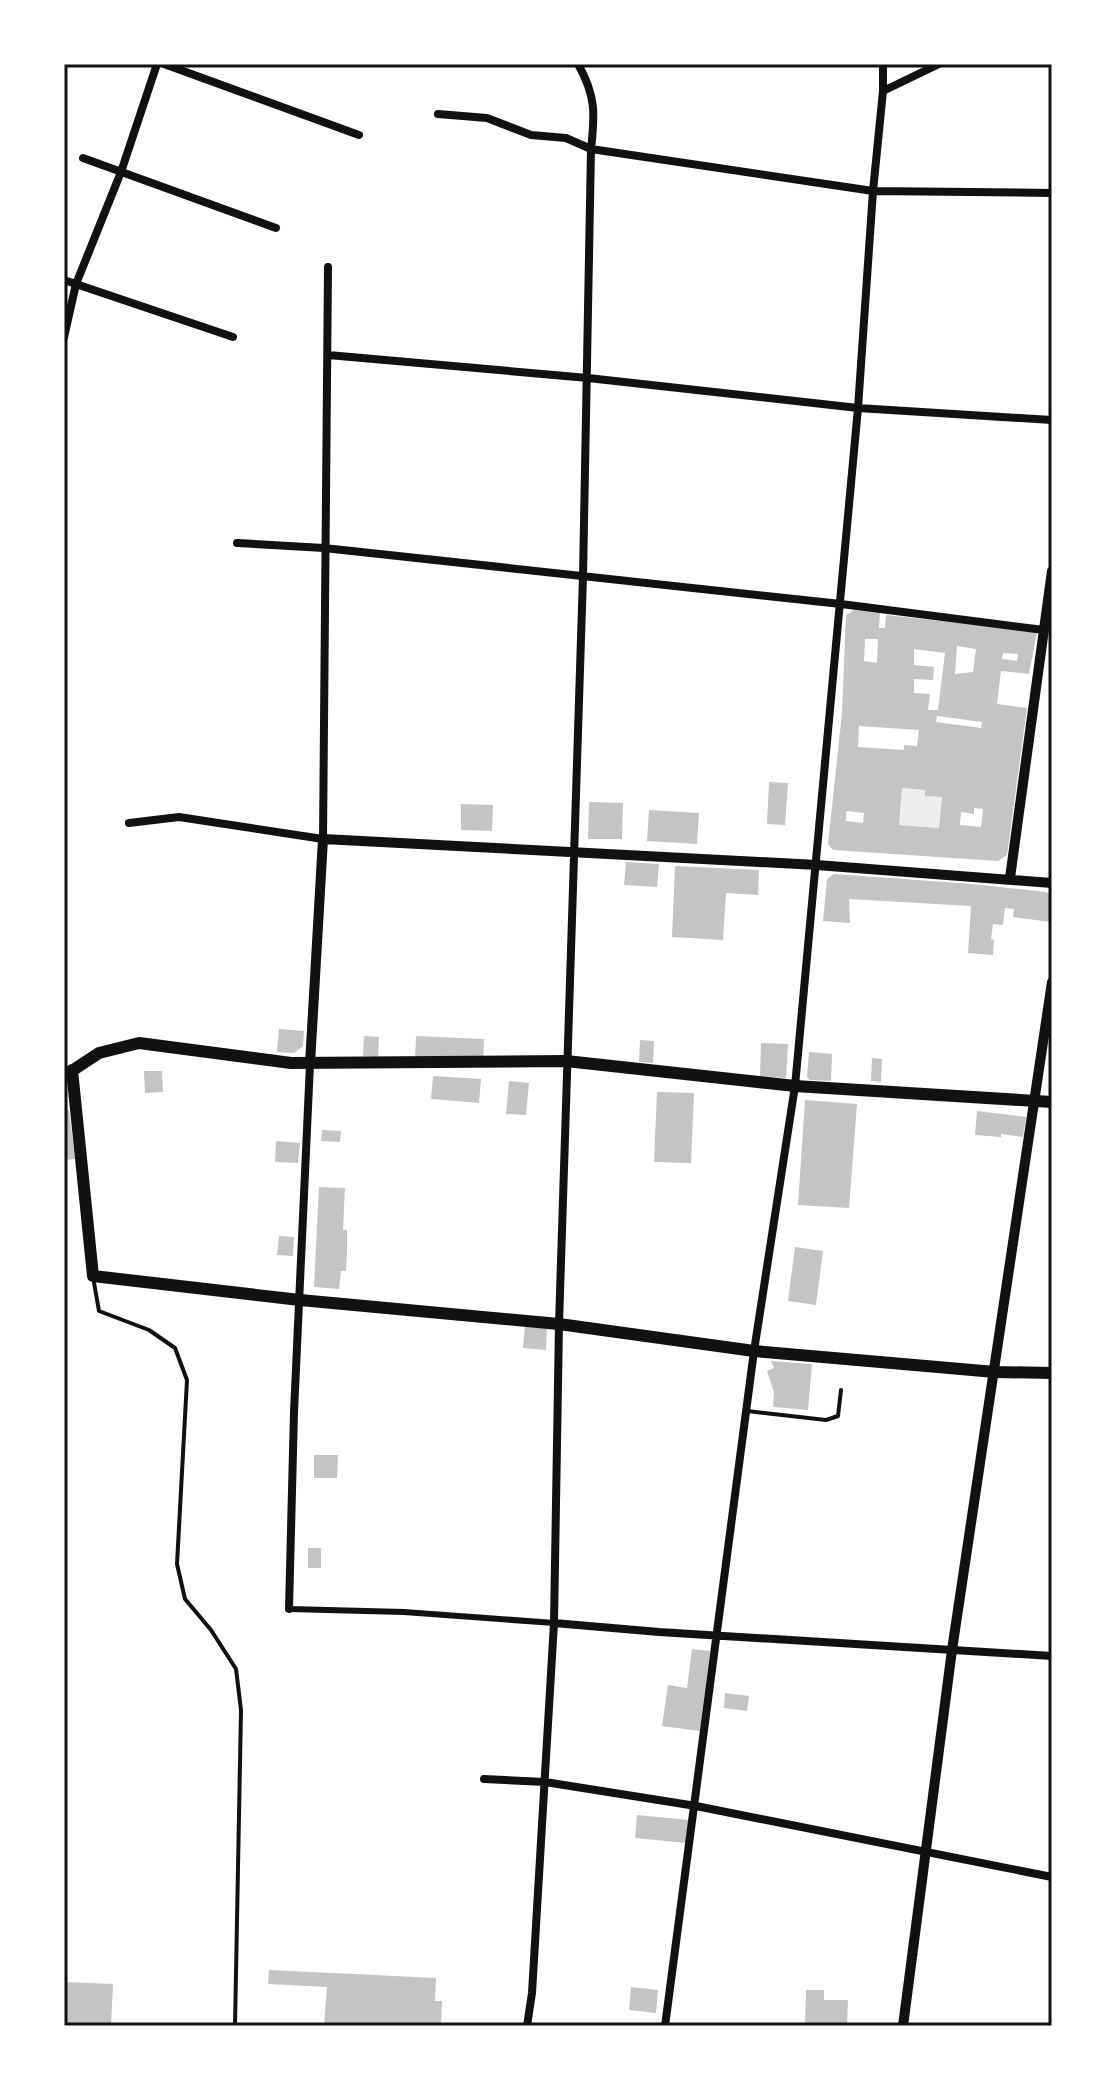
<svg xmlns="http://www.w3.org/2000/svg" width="1116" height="2090" viewBox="0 0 1116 2090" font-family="Barlow,sans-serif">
	<rect width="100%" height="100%" fill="#fff"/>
	<path fill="#eee" d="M902,788L925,790L942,797L939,828L899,825Z"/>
	<path fill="#c4c4c4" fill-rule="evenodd" d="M854,610L880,613L879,628H885L886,615L1037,632L1029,674L1001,671L997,704L1027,708L1007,855L998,861L833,850L828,844L842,713L846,615ZM865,639H878L877,663L864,661ZM957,646L976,649L973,672L955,674ZM914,649L945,653L938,710H928L930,694L914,693V679L933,680L934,667L914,665ZM1003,653L1018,654L1017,661L1002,659ZM937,716L982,722L981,728L936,722ZM859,726L919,730L917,746L904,745V750L858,747ZM902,788L925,790V796L942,797L939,828L899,825ZM974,808L983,809L981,827L960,825L961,812L974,814ZM846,811L864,813L863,823L846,821Z
		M769,782L788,783L785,825L767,824Z
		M589,802L623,803L622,839H588Z
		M461,804L493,805L492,831L461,830Z
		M649,810L699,813L697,844L647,841Z
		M626,862L659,864L657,887L624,885Z
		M675,866L759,870L758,895L726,893L723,940L672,937Z
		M834,874L972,884L1046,892L1052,896L1051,922L1013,917L1014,909L1005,908L1003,925L993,924L991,939L994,940L993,955L968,953L971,906L849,899L850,923L823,921L827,879Z
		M279,1029L304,1031L303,1046L294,1053L277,1052Z
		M364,1036L379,1037L378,1057L363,1056Z
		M416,1036L484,1039L483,1062L415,1059Z
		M640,1040L654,1041L653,1063L639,1062Z
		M761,1043L788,1044L786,1078L760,1076Z
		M809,1052L832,1054L831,1081L810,1080L807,1077Z
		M872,1058L882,1059L881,1082L871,1081Z
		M144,1071H162L163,1092L145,1093Z
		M433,1076L481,1079L479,1103L431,1099Z
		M509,1081L529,1083L526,1115L506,1114Z
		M657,1092L694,1093L691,1163L654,1162Z
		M805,1100L857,1104L849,1208L798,1205Z
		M69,1110L75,1159L64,1160V1111Z
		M977,1111L1026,1117L1023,1137L1001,1134V1137L975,1135Z
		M322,1130L341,1131L340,1142L321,1141Z
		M276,1141L300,1143L298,1163L275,1162Z
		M319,1187L345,1188L343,1230H347V1253L346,1271H341L339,1289L314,1287Z
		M279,1236L294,1237L293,1256L277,1255Z
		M795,1247L823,1251L816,1305L788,1301Z
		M525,1325L547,1327L546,1350L523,1348Z
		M771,1361L812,1364L808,1410L773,1407L774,1392L767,1371L774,1368Z
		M314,1455H338L337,1478H314Z
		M308,1548H321V1568H308Z
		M692,1649L710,1651L700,1731L662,1726L668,1685L687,1688Z
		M725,1693L749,1696L747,1711L724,1708Z
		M637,1815L689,1820L686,1843L635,1838Z
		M269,1970L436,1978L435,2001H442L441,2026H324L327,1987L268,1984Z
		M64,1982L113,1984L111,2026H64Z
		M631,1987L658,1990L656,2013L629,2010Z
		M806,1990H824V2000H848L847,2026H805Z"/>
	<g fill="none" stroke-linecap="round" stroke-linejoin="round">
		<path stroke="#111" stroke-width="4" d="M93,1277L99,1311L149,1330L175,1348L187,1380L177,1564L185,1599L211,1630L236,1669L241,1710L235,2026
			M747,1411L826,1420L838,1416L841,1390"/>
		<path stroke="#111" stroke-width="6" d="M289,1609L404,1612L554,1623"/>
		<path stroke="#111" stroke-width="8" d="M164,64L359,135
			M883,91L939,64
			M438,114L487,118L531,135L566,138L591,149L873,191L1052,193
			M83,158L276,228
			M64,280L233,337
			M64,337L76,284L121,172L157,64
			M328,355L588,378L858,408L1052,420
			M237,543L324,548L841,604L1044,630
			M129,823L179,817L323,839L328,267
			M289,1609L294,1412L310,1064
			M554,1623L659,1632L1052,1656
			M484,1779L545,1782L696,1806L1052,1877
			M527,2026L532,1993L554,1623L559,1324L583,576L591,149C595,114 596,96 578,64
			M665,2026L754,1351L795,1086L858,408L873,191L883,91V64"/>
		<path stroke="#111" stroke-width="10" d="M1010,878L1052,571
			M310,1064L323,839L817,865L1052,883
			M903,2026L952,1650L1052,982"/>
		<path stroke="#111" stroke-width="12" d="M72,1070L93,1276L300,1300L559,1324L754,1351L995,1372L1052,1373
			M64,1076L99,1053L139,1043L291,1063L566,1061L795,1086L1052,1102"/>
	</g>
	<rect width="1116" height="2090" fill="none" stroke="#ffffff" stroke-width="132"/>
	<rect x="66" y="66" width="984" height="1958" fill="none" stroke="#111" stroke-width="3"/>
</svg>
